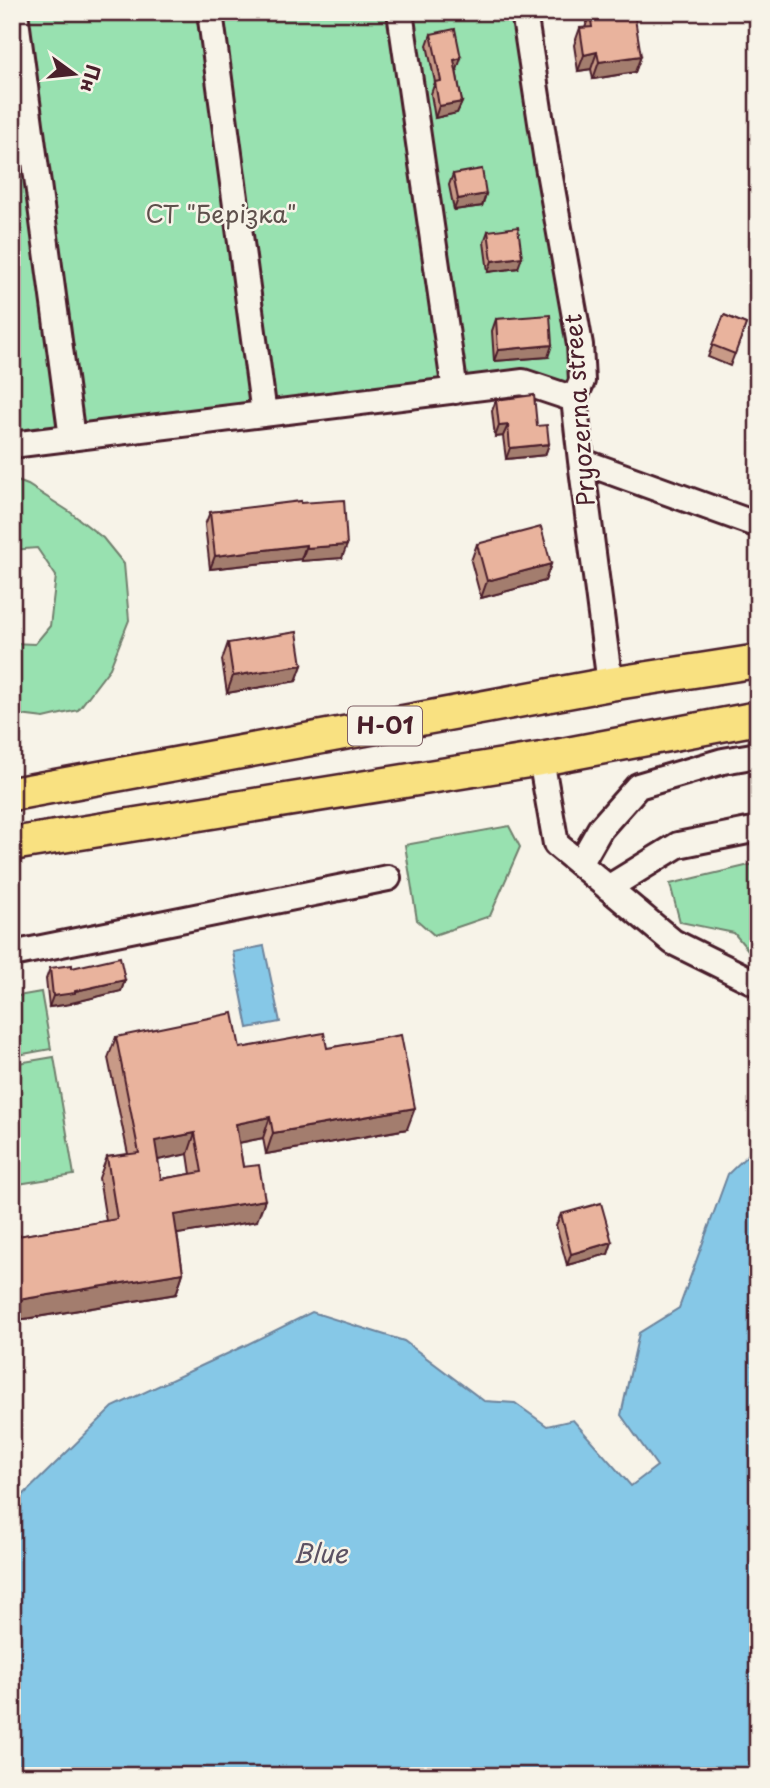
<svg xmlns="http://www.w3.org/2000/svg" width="770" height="1788" viewBox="0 0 770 1788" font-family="'Playpen Sans',sans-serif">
	<rect width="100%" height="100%" fill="#f7f3e8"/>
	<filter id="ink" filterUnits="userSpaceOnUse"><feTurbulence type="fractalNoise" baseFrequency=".0143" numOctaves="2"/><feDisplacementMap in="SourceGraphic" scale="14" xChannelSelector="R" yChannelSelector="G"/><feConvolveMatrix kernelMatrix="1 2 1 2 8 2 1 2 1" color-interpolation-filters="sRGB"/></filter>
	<g filter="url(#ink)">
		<path fill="#98e1b0" stroke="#71806e" stroke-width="2" d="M12,12H524L580,345L574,399L523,382L12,445Z
			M12,479L28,485L70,512L103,538L124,564L129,620L110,668L78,710L44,718L12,714V643L35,644L50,626L56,576L37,548L12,550Z
			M509,826L520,847L490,916L434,935L417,920L405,845Z
			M758,863V962L734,933L680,922L670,884Z
			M41,992L51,1049L12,1056V997Z
			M54,1057L74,1175L12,1185V1064Z"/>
		<path fill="#86c8e7" stroke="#6e849c" stroke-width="2" d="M264,946L280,1022L248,1028L233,952Z
			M758,1145V1776H12V1506L113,1407L246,1345L312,1312L404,1341L484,1401L515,1403L547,1426L573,1420L631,1486L657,1466L621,1415L639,1333L679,1308L728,1174Z"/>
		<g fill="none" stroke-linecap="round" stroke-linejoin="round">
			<defs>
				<path id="minor" d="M15,12L72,438
					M210,12L264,414
					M400,12L455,391
					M524,12L546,155L580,345L582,381L574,399L581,461L610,684
					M12,445L523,382L574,399
					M581,461L758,525
					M541,759L556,844L673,942L758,984
					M580,864L600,829L638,786L723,761L758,755
					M608,888L678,845L758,829
					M12,954L388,878"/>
				<path id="major" d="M12,794L610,684L758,661
					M12,844L541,759L758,718"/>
			</defs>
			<use href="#minor" stroke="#4a1f2b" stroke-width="30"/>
			<use href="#major" stroke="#4a1f2b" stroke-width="37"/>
			<use href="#minor" stroke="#f7f3e8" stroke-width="24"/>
			<use href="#major" stroke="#f9e181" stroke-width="32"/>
		</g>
		<path fill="#c89a87" stroke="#4a1f2b" stroke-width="2" fill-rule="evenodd" d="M590,13L641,56L635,72L593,79L591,69L578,71L574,45L580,28H585Z
			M431,34L457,70H456L462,102L457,113L435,118L431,94L435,82L427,45Z
			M453,174L486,194L482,206L454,210L449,185Z
			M488,231L518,268L488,272L484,242Z
			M724,315L746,324L730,366L708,357Z
			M496,319L548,357L494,361L492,331Z
			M496,400L537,426L549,444L545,455L506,459L503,436L495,437L492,411Z
			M301,503L342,558L301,561V559L210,569L205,525L210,512Z
			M477,544L551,564L545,581L481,598L471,561Z
			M228,643L302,665L296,681L227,693L222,660Z
			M50,968H72L125,980L121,991L71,1003V1004L49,1007L46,979Z
			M116,1037L240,1048H327L407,1129L266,1154L263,1138L239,1143L243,1167L257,1221L177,1234L183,1273L176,1294L12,1321V1237L106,1221L99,1178L107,1157L128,1154L108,1058ZM188,1154L191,1174L161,1179L158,1160Z
			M561,1214L612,1242L608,1254L567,1265L556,1225Z"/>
		<path fill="#a37d6e" stroke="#4a1f2b" stroke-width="2" d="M597,52L591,69L578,71L584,55Z
			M641,56L635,72L593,79L599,62Z
			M461,58L457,70L450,71L454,60Z
			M462,102L457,113L435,118L439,106Z
			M486,194L482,206L454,210L458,199Z
			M522,257L518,268L488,272L492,261Z
			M552,345L548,357L494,361L498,350Z
			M508,425L503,436L495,437L499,426Z
			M549,444L545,455L506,459L510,448Z
			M306,545L301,559L210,569L215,556Z
			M347,545L342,558L301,561L306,548Z
			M551,564L545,581L481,598L487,581Z
			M302,665L296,681L227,693L233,676Z
			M125,980L121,991L71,1003V1004L49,1007L53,996Z
			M415,1108L407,1129L266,1154L273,1133Z
			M270,1117L263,1138L228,1145L236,1124Z
			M195,1133L188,1154L148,1162L155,1141Z
			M265,1200L257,1221L166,1236L174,1215Z
			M612,1242L608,1254L567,1265L571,1254Z
			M183,1273L176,1294L12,1321V1301Z"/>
		<path fill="#e9b39d" stroke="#4a1f2b" stroke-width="2" fill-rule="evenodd" d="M594,12H634L641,56L599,62L597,52L584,55L580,28L592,27L590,13Z
			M455,29L461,58L454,60L462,102L439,106L435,82L441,81L431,34Z
			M482,169L486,194L458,199L453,174Z
			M518,227L522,257L492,261L488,231Z
			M550,315L552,345L498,350L496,319Z
			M724,315L746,324L735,354L712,345Z
			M534,395L537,426L547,425L549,444L510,448L508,425L499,426L496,400Z
			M344,500L347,545L306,548V545L215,556L210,512L301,501V503Z
			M541,527L551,564L487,581L477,544Z
			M297,632L302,665L233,676L228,643Z
			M120,957L125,980L75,991V993L53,996L50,968L72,965V968Z
			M233,1013L240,1048L324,1033L327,1048L401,1035L415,1108L273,1133L270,1117L236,1124L243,1167L259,1165L265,1200L174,1215L183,1273L12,1301V1237L117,1219L107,1157L139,1153L116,1037ZM195,1133L202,1172L161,1179L155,1141Z
			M601,1203L612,1242L571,1254L561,1214Z"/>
	</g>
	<g text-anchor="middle" stroke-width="5" stroke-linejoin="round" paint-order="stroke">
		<rect fill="#f7f3e8" stroke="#7e5f64" stroke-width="2" x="348" y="706.5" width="74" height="39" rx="5"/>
		<g font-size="23" font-weight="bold" fill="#4a1f2b">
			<text x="385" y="734">Н-01</text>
		</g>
		<g font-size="24" fill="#5e504c" stroke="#f7f3e8">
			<text x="221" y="223">СТ "Берізка"</text>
		</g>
		<g font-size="24" fill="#4a1f2b" stroke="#f7f3e8">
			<text transform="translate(580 410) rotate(-94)" y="8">Pryozerna street</text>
		</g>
		<g font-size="26" font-style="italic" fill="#5c5263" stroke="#f7f3e8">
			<text x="320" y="1563">Blue</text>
		</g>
	</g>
	<rect width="770" height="1788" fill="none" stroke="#f7f3e8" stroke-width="42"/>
	<rect x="21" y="21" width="728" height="1746" fill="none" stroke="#4a1f2b" stroke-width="2.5" filter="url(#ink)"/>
	<g transform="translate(74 74) rotate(105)" stroke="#f7f3e8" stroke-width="5" paint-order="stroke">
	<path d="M0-5L12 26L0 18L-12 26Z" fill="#4a1f2b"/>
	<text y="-10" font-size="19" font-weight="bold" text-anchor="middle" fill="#4a1f2b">Пн</text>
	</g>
</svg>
